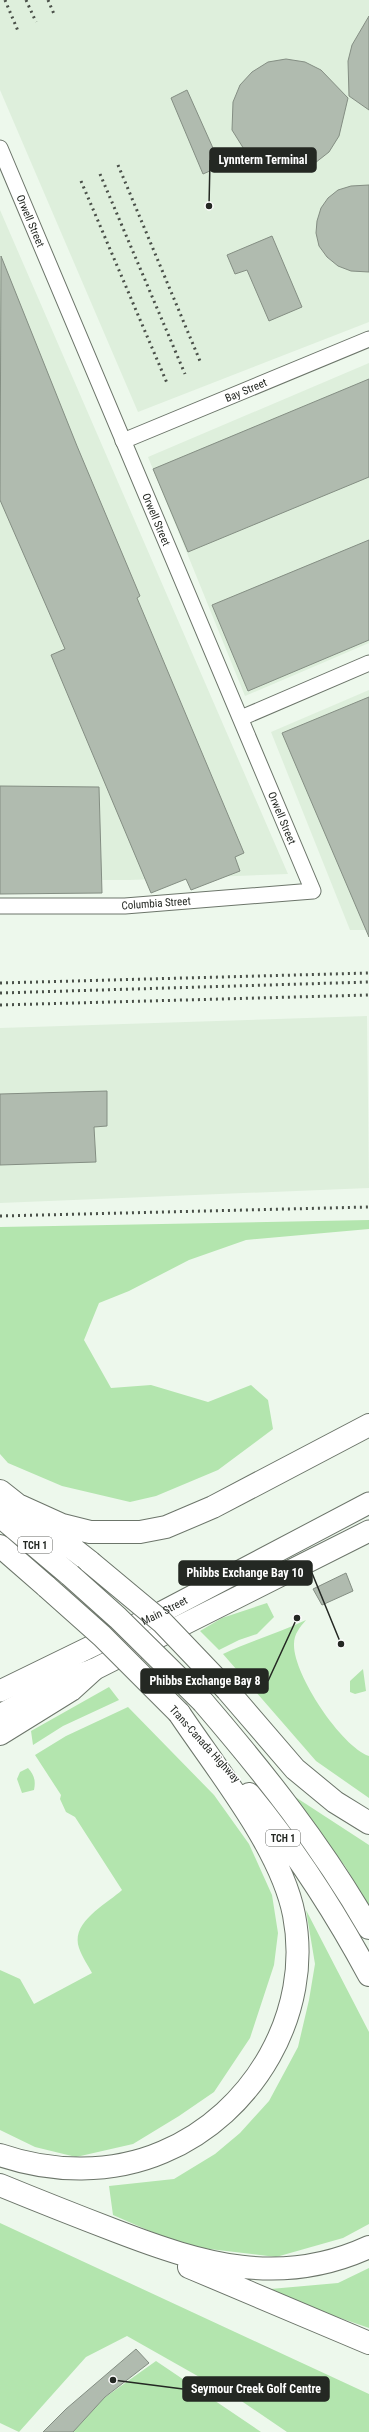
<svg xmlns="http://www.w3.org/2000/svg" width="369" height="2432" viewBox="0 0 369 2432" font-family="'Roboto Condensed',sans-serif">
	<rect width="100%" height="100%" fill="#edf8ec"/>
	<path fill="#deefdc" d="M0,0H369V322L138,412L0,90Z
		M0,210L288,874L129,880H0Z
		M369,363V643L245,696L148,457Z
		M369,690V930H350L271,732Z
		M367,1016L369,1188L0,1203V1028Z"/>
	<path fill="#b3e5ae" d="M369,1220V1229L246,1240L189,1260L129,1291L99,1303L84,1340L111,1388L151,1385L208,1402L251,1385L268,1400L273,1429L218,1470L156,1496L130,1502L62,1486L8,1463L0,1454V1227Z
		M267,1603L274,1617L257,1634L239,1640L219,1650L200,1631L222,1618Z
		M306,1620C300,1627 294,1634 294,1644C293,1674 341,1746 369,1756V1798L316,1761L223,1654C250,1641 279,1633 306,1620Z
		M363,1669L366,1691L355,1694L350,1692V1681Z
		M109,1687L119,1700L63,1726L33,1745L31,1731Z
		M128,1707L214,1795L249,1844L272,1895L278,1933L274,1965L250,2038L214,2092L179,2116L133,2144L76,2157L35,2147L0,2130V1970L20,1979L34,2004L92,1973C88,1965 82,1957 79,1948C70,1922 107,1904 122,1890L75,1817L66,1812L60,1799L61,1795L35,1755L66,1736Z
		M28,1768C34,1775 36,1780 34,1790L22,1793L17,1779L20,1772Z
		M283,1789L369,1845V1907L345,1866Z
		M306,1910L369,2032V2224L343,2238L276,2257L184,2246L113,2215L109,2186L174,2179L215,2154L240,2133L269,2101L298,2047L309,2000L315,1964Z
		M0,2223L369,2394V2432H287L240,2400L127,2336L86,2357L19,2432L0,2423Z
		M369,2268V2328L259,2290L338,2283Z
		M156,2361L261,2432H72L97,2403Z"/>
	<path fill="#b0bbaf" stroke="#848e83" d="M369,16V110L349,96L348,61L352,45Z
		M286,59L305,62L321,70L348,98L339,136L329,152L315,163L298,170H279L262,164L247,154L232,130L233,102L240,85L252,72L268,62Z
		M187,90L221,166L203,174L171,98Z
		M369,185V272L351,271L338,266L327,257L319,246L316,233L317,221L321,208L328,198L338,190L351,186Z
		M272,236L302,307L269,321L247,270L235,274L227,255Z
		M1,256L77,446L140,596L137,598L244,853L235,857L240,871L191,890L186,879L151,893L51,655L65,649L0,500Z
		M369,379V477L188,552L153,469Z
		M369,540V640L248,691L212,605Z
		M369,697V937L282,733Z
		M0,786L99,787L102,893L0,894Z
		M107,1091V1126L94,1127L96,1162L0,1165V1094Z
		M346,1573L353,1591L322,1605L313,1589Z
		M136,2349L149,2363L105,2397L73,2432H43L66,2409Z"/>
	<g fill="none" stroke-linecap="round" stroke-linejoin="round">
		<defs>
			<g id="minor">
				<path id="s1" d="M0,148L313,891L125,906H0"/>
				<path id="s2" d="M123,441L369,339"/>
				<path d="M241,718L369,663"/>
			</g>
			<g id="secondary">
				<path id="s3" d="M0,1691L162,1612L369,1503"/>
				<path d="M0,1715L64,1679L93,1670L369,1531"/>
			</g>
			<path id="motorway" d="M0,1491L90,1562
				M20,1506L62,1525L90,1532H140L166,1527L213,1507L369,1425
				M0,1516L70,1575
				M0,1546L47,1587
				M227,1690L295,1769L335,1802L369,1823
				M203,1702C264,1773 322,1846 369,1928
				M0,1734L71,1690L93,1670
				M249,1794C295,1850 335,1912 369,1975
				M0,2155C52,2173 112,2174 163,2152C254,2114 313,2012 294,1915C281,1848 217,1770 179,1713
				M0,2185C39,2201 77,2216 116,2231C202,2264 280,2288 369,2247
				M189,2267L369,2343"/>
		</defs>
		<use href="#minor" stroke="#6c756a" stroke-width="17"/>
		<use href="#secondary" stroke="#6c756a" stroke-width="23"/>
		<use href="#motorway" stroke="#6c756a" stroke-width="24"/>
		<use href="#minor" stroke="#fff" stroke-width="15"/>
		<use href="#secondary" stroke="#fff" stroke-width="21"/>
		<use href="#motorway" stroke="#fff" stroke-width="22"/>
		<path stroke="#4a5049" stroke-width="3" stroke-dasharray="2 4" stroke-linecap="butt" d="M5,0L18,31
			M26,0L36,22
			M48,0L54,14
			M118,165L200,361
			M100,174L185,374
			M81,181L167,383
			M0,983L369,973
			M0,993L369,982
			M0,1005L369,995
			M0,1216L369,1207"/>
		<defs>
			<path id="motorway-bridge" d="M90,1562L162,1622L227,1690
				M70,1575L118,1618L203,1702
				M47,1587L102,1636L179,1713"/>
		</defs>
		<use href="#motorway-bridge" stroke="#6c756a" stroke-width="24" stroke-linecap="butt"/>
		<use href="#motorway-bridge" stroke="#fff" stroke-width="22"/>
	</g>
	<g text-anchor="middle" stroke-width="3" stroke-linejoin="round" paint-order="stroke">
		<g fill="#fff" stroke="#666865" stroke-width="1">
			<rect x="18" y="1537" width="34" height="16" rx="3"/>
			<rect x="266" y="1830" width="34" height="16" rx="3"/>
		</g>
		<g font-size="10" font-weight="bold" fill="#242823">
			<text x="35" y="1549">TCH 1</text>
			<text x="283" y="1842">TCH 1</text>
		</g>
		<g font-size="11" fill="#242823" stroke="#fff">
			<text dy="4" stroke="none"><textPath href="#s1" startOffset="79">Orwell Street</textPath></text>
			<text dy="4" stroke="none"><textPath href="#s2" startOffset="133">Bay Street</textPath></text>
			<text dy="4" stroke="none"><textPath href="#s1" startOffset="403">Orwell Street</textPath></text>
			<text dy="4" stroke="none"><textPath href="#s1" startOffset="727">Orwell Street</textPath></text>
			<text transform="translate(156 903) rotate(-4)" y="4">Columbia Street</text>
			<text dy="4" stroke="none"><textPath href="#s3" startOffset="183">Main Street</textPath></text>
			<text transform="translate(205 1744) rotate(48)" y="4">Trans-Canada Highway</text>
		</g>
	</g>
	<path fill="none" stroke="#242823" stroke-width="1.5" d="M209 206L210 160M341 1644L312 1573M297 1618L268 1681M113 2380L183 2389"/>
	<g fill="#242823" stroke="#fff" stroke-width="1.5">
		<circle cx="209" cy="206" r="4"/>
		<circle cx="341" cy="1644" r="4"/>
		<circle cx="297" cy="1618" r="4"/>
		<circle cx="113" cy="2380" r="4"/>
	</g>
	<g fill="#242823" stroke="#242823" stroke-width="1.5">
		<rect x="210" y="148" width="106" height="24" rx="4"/>
		<rect x="179" y="1561" width="133" height="24" rx="4"/>
		<rect x="141" y="1669" width="127" height="24" rx="4"/>
		<rect x="183" y="2377" width="146" height="24" rx="4"/>
	</g>
	<g font-size="12" text-anchor="middle" font-weight="bold" fill="#fff">
		<text x="263" y="164">Lynnterm Terminal</text>
		<text x="245" y="1577">Phibbs Exchange Bay 10</text>
		<text x="205" y="1685">Phibbs Exchange Bay 8</text>
		<text x="256" y="2393">Seymour Creek Golf Centre</text>
	</g>
</svg>
